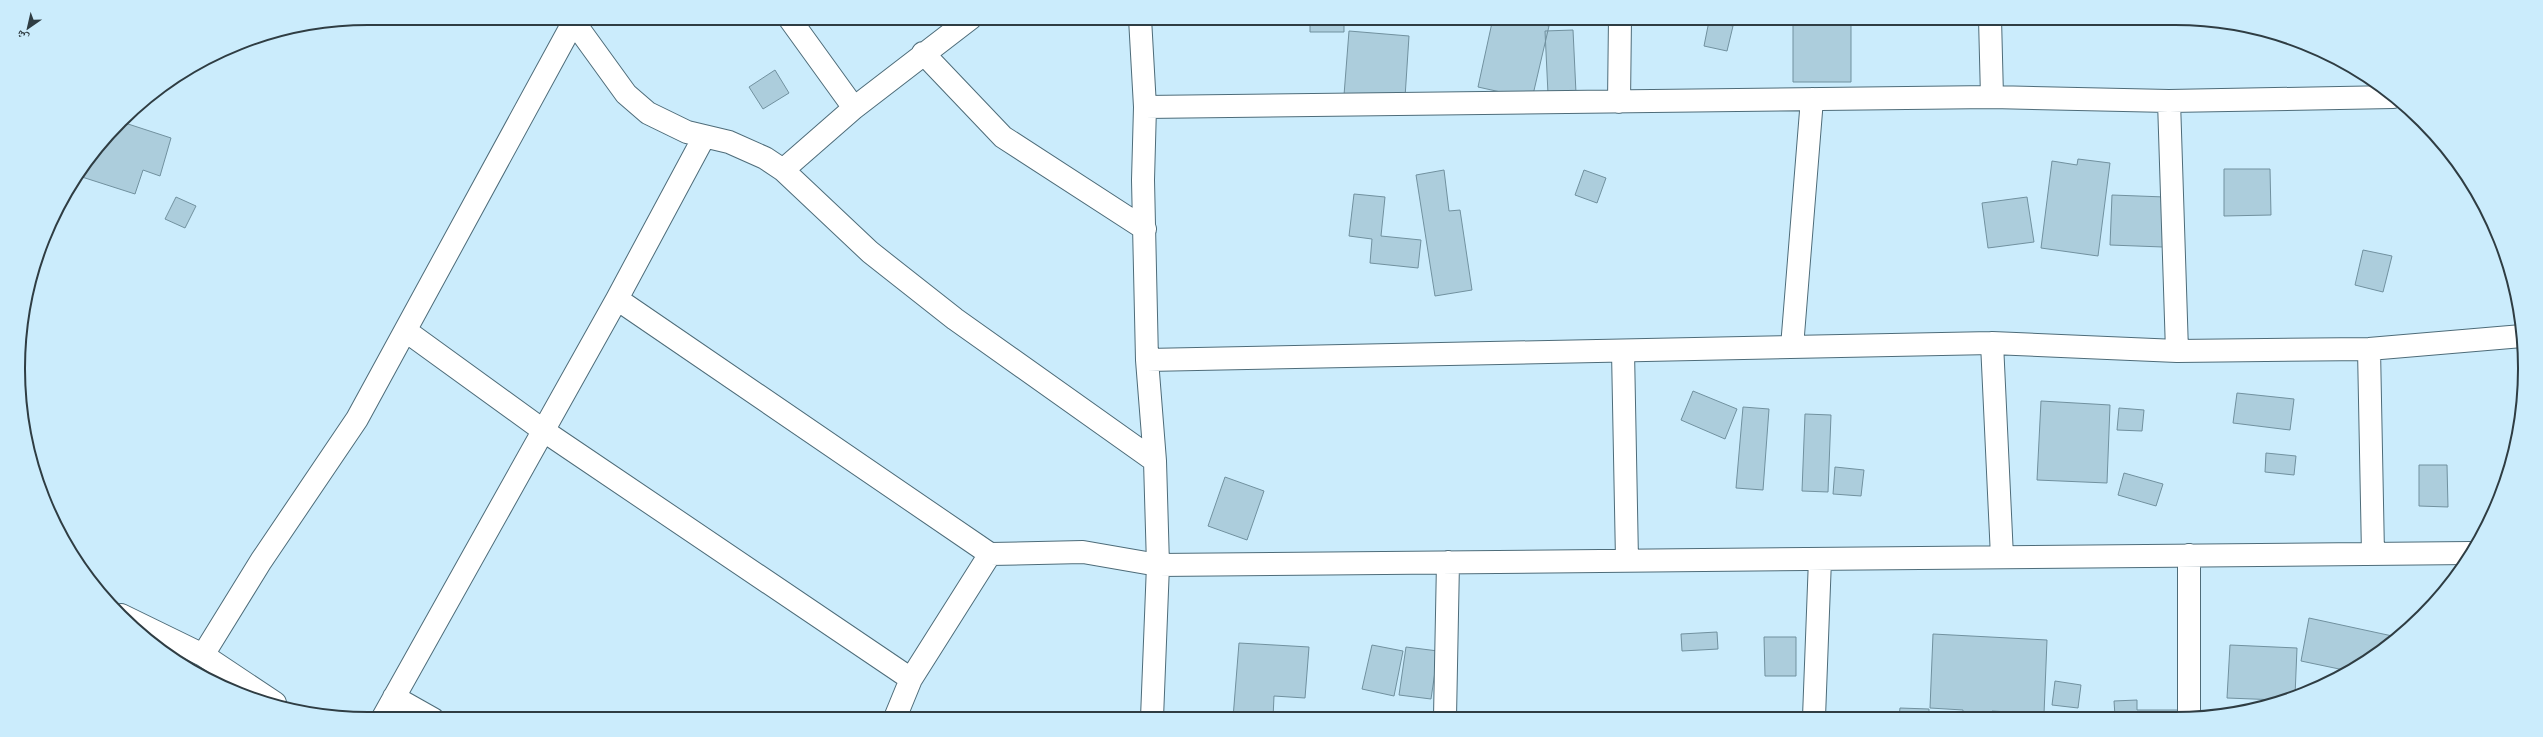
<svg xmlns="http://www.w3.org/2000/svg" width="2543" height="737" viewBox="0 0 2543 737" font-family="'Varela Round','Noto Naskh Arabic',sans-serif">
	<rect width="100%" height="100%" fill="#cbecfc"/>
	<path fill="#accddc" stroke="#71919f" d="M1310,18H1344V32H1310Z
		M1493,18H1514L1549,26L1532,99L1478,87Z
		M1793,18H1851V82H1793Z
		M1709,21L1733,26L1727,51L1704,46Z
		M1573,30L1576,93L1548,94L1545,31Z
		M1349,31L1409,36L1404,113L1343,108Z
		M775,70L789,93L763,109L749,87Z
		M122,122L171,138L160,176L143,170L135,194L82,177L90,155Z
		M2078,159L2110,163L2098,256L2041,248L2052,161L2077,165Z
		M2224,169H2270L2271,215L2224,216Z
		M1444,170L1449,211L1460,210L1472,290L1435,296L1416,175Z
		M1584,170L1606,178L1597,203L1575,195Z
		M1354,194L1385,197L1381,236L1421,240L1418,268L1370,263L1372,239L1349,236Z
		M2112,195L2165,197L2163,247L2110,245Z
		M176,197L196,206L185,228L165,219Z
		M2027,197L2034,242L1988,248L1982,203Z
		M2363,250L2392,256L2383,292L2355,285Z
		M1693,391L1737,409L1725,439L1681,420Z
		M2237,393L2294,399L2290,430L2233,423Z
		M2041,401L2110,405L2107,483L2037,480Z
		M1743,407L1769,409L1763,490L1736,488Z
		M2119,408L2144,410L2142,431L2117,430Z
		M1805,414L1831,415L1828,492L1802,491Z
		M2266,453L2296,456L2294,475L2265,472Z
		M2419,465H2447L2448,507L2419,506Z
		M1835,467L1864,470L1861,496L1833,494Z
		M2124,473L2163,484L2156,506L2118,495Z
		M1225,477L1264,491L1247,540L1208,526Z
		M2309,618L2397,637L2344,670L2301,661Z
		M1717,632L1718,649L1682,651L1681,634Z
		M1933,634L2047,640L2044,714L1992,711L1991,716H1963V710L1930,708Z
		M1764,637H1796V676H1765Z
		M1239,643L1309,647L1305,698L1274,696L1273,718H1233Z
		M1372,645L1403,651L1394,696L1362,689Z
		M2230,645L2297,648L2295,696L2279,700L2227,698Z
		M1406,647L1438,651L1431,699L1399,695Z
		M2055,681L2081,685L2078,708L2052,705Z
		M2137,700V710H2178L2179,716H2115L2114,701Z
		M1900,708L1929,709V716L1899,717Z"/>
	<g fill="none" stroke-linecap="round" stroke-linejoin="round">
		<defs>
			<path id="minor" d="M571,18L626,94L648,113L687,132L729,142L765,158L783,170L870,252L955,319L1155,461
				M789,18L854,108
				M1140,18L1145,107L1143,180L1147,360L1155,461L1158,565L1152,718
				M1990,18L1992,97
				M923,53L1003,137L1145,229
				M2169,101L2177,351
				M1619,102L1620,18
				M1145,107L1992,97L2169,101L2393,97
				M783,170L854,108L971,18
				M617,299L990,554L1083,552L1158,565L2471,553
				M406,331L544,431L911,679
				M1992,343L2002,557
				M1792,347L1812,99
				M2369,349L2373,554
				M1623,351L1627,560
				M1147,360L1992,343L2177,351L2369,349L2522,336
				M121,615L203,655L275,703
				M203,655L261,561L357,419L574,21
				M394,697L433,719
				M2189,716V555
				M1445,717L1448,562
				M1814,717L1820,559
				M895,718L911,679L990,554
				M382,719L617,299L704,137"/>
		</defs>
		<use href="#minor" stroke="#4e6c79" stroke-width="24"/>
		<use href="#minor" stroke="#fff" stroke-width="22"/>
	</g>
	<path d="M0 0H2543V737H0ZM368 25H2175A343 343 0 0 1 2518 368V369A343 343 0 0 1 2175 712H368A343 343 0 0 1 25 369V368A343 343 0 0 1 368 25Z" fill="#cbecfc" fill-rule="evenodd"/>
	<path fill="none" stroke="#2f3d43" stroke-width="2" d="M368 25H2175A343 343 0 0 1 2518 368V369A343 343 0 0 1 2175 712H368A343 343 0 0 1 25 369V368A343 343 0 0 1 368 25Z"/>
	<g transform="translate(28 28) rotate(214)" stroke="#cbecfc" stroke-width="3" paint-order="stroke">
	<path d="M0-3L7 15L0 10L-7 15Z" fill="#2f3d43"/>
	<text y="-6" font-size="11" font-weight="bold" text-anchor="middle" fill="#2f3d43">ش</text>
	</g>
</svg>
